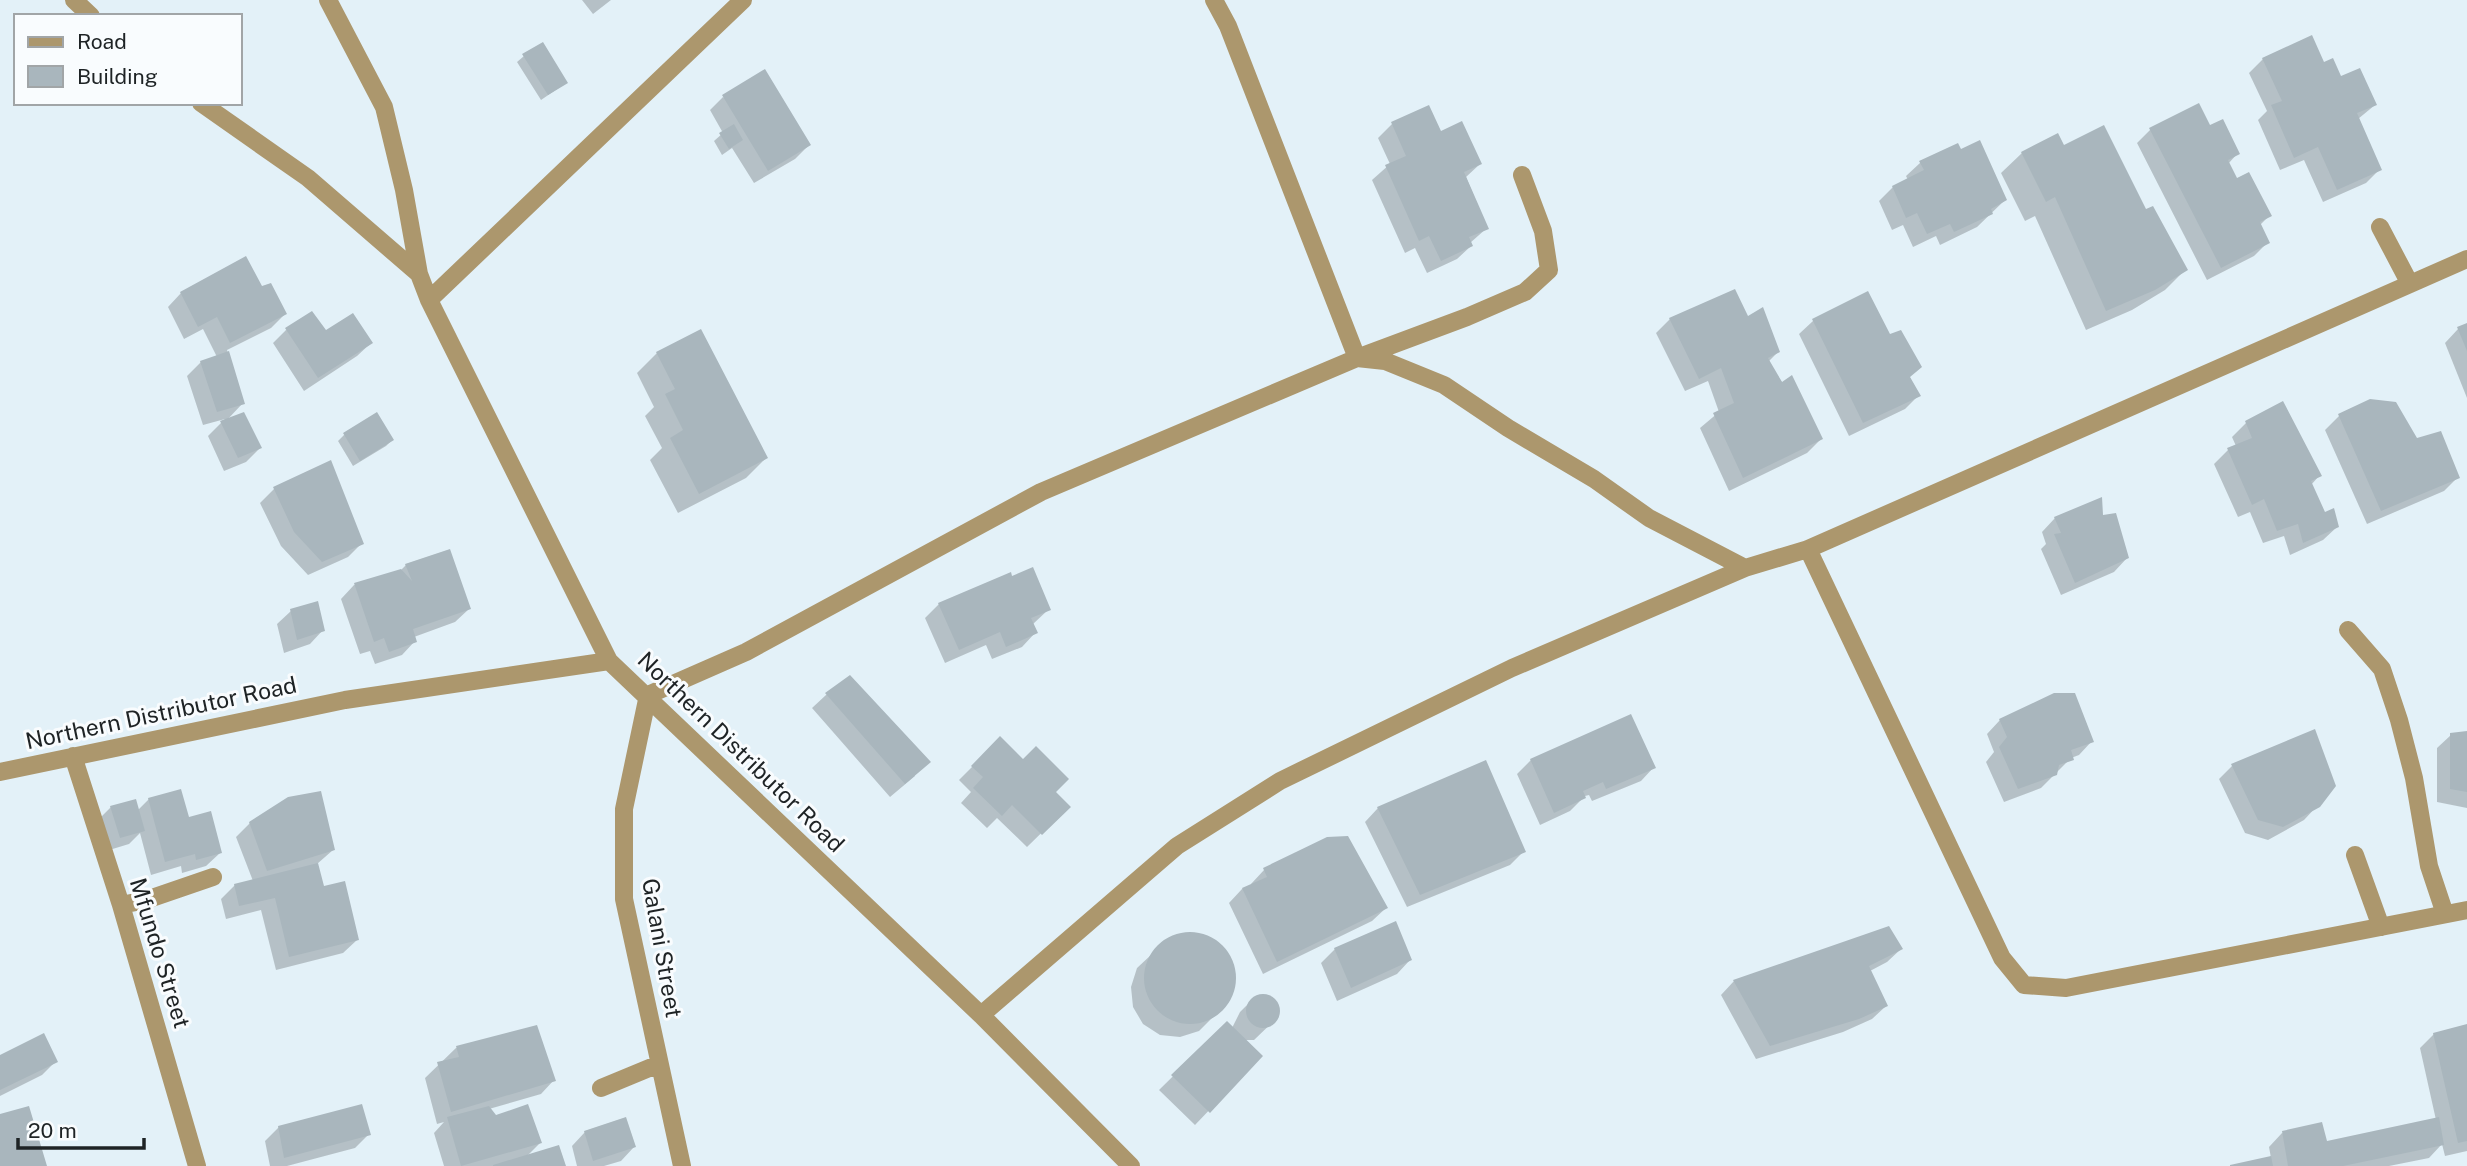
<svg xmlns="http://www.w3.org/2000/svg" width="2467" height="1166" viewBox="0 0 2467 1166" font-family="'Public Sans',sans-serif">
	<rect width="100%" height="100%" fill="#e3f1f8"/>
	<path fill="#0003" d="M582,0H611L593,14Z
		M524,56L566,83L541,100L517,62Z
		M2263,59L2340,79L2375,105L2358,119L2380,169L2366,183L2323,202L2304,160L2280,170L2258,120L2267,111L2249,73Z
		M723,97L809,145L795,159L754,183L732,148L722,155L714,141L723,133L710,110Z
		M1392,124L1480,164L1466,177L1487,228L1470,243L1471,246L1457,259L1427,273L1415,248L1405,253L1372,180L1390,164L1378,138Z
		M2209,127L2238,153L2228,164L2236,180L2269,216L2259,226L2268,242L2254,256L2207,280L2137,143L2151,129Z
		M1957,146L2005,200L1977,227L1940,245L1936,236L1913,247L1903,225L1892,230L1879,201L1893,187L1908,180L1906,176L1920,163Z
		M2064,147L2145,211L2185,270L2165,290L2132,310L2086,330L2035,216L2025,221L2001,173L2022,153Z
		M261,289L285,314L271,328L227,350L243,403L227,420L260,448L246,462L224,471L208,436L225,419L203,425L187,376L201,362L217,357L203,329L184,339L168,307L181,293Z
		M1867,294L1919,395L1905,409L1849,436L1799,334L1813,321Z
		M1670,319H1747L1778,352L1768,362L1821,439L1807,453L1729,491L1700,428L1719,412L1708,381L1685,391L1656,333Z
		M2467,325V398L2445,343L2458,329Z
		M286,330L326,333L371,343L357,356L304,391L273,343Z
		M657,353L766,458L746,478L678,513L650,460L662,448L645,416L654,407L637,373Z
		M2282,404L2319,476L2311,485L2325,514L2337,527L2323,540L2290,555L2284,536L2263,543L2250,512L2238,517L2214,464L2228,450L2236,446L2232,437L2246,423Z
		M2339,416L2417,440L2458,477L2444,491L2367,524L2325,430Z
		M344,435L392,440L386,446L353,466L338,441Z
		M330,462L362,543L348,557L308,575L281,546L260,503L274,489Z
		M2102,516L2127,558L2114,572L2061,595L2041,549L2046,544L2042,532L2055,518Z
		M406,565L469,609L455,622L414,637L415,641L402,655L375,664L370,651L360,654L341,599L354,585L400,571Z
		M1012,579L1049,609L1032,625L1035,633L1022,647L992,659L986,645L945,663L925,618L939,604Z
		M291,611L323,630L310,644L284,653L277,624Z
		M850,677L915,776L890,797L812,708L826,695Z
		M2000,720L2092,741L2079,755L2071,758L2041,788L2004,802L1986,762L1994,752L1987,734Z
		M2467,733V808L2437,802V748L2451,735Z
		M1000,739L1068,807L1027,847L997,818L987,828L961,803L971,792L959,780Z
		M1531,760L1654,767L1641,781L1592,801L1589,795L1585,796L1570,811L1540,825L1517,774Z
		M2232,766L2318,805L2304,820L2268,840L2245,833L2219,779Z
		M149,799L188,819L220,853L206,866L182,873L181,866L151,875L140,833L129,844L106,851L97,821L111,807L137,811Z
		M1378,808L1524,851L1510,865L1407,907L1365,822Z
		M250,823L333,850L317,864L323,888L357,940L343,953L276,970L261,910L226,919L221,899L235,885L253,881L236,837Z
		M1264,870L1386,908L1372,921L1263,974L1229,903L1242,889L1252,885L1251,884Z
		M1186,934L1206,936L1223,947L1233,964L1235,984L1228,1002L1199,1031L1180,1037L1160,1035L1143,1024L1133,1007L1131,987L1137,968L1167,940Z
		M1335,949L1410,960L1397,974L1337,1001L1321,963Z
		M1901,949L1887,962L1870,971L1886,1006L1872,1019L1843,1032L1756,1059L1721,995L1734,981Z
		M1265,995L1274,1000L1278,1009L1276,1019L1254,1040H1244L1261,1056L1195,1125L1159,1090L1227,1023L1232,1028L1240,1012L1254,998Z
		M2467,1026V1151L2445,1156L2442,1144L2429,1158L2389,1166H2232L2271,1158L2269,1147L2282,1133L2326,1143L2436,1120L2420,1048L2434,1034Z
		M536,1027L554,1080L541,1094L489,1109L495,1117L540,1143L526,1157L564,1166H444L434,1133L444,1122L437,1124L425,1078L456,1048Z
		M0,1057L56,1061L42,1075L0,1096Z
		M279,1127L369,1134L355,1148L287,1166H270L265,1141Z
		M585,1132L634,1147L621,1161L604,1166H577L572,1146Z"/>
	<path fill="#a9b6bd" d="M2312,35L2324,62L2333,58L2341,76L2360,68L2377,105L2357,113L2382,170L2337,190L2318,147L2294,158L2271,105L2282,101L2262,58Z
		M543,42L568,83L548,95L522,54Z
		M765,69L811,145L768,171L722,95Z
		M2199,103L2210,125L2223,119L2240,154L2228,160L2237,178L2249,172L2272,216L2260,222L2270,243L2221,268L2149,128Z
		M1429,105L1441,131L1462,121L1482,164L1464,172L1489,229L1469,237L1473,246L1441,261L1429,236L1419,241L1385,165L1406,156L1391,122Z
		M734,124L743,140L729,149L719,133Z
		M2104,125L2146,209L2153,206L2188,270L2155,290L2106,311L2055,197L2046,202L2021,152L2058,133L2064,145Z
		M1980,140L2007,200L1991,209L1993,214L1954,232L1950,224L1927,234L1917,213L1906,218L1892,186L1924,170L1919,161L1958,143L1961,149Z
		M246,256L262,286L271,283L287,314L230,343L217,317L198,327L180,292Z
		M1735,289L1748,316L1763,307L1780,352L1768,358L1782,382L1792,375L1823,439L1743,478L1713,413L1734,403L1721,368L1699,379L1669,318Z
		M1868,291L1890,334L1901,330L1922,367L1910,377L1921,396L1863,423L1812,319Z
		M312,311L326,330L353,313L373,343L318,378L285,328Z
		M2467,323V351L2457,327Z
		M701,329L768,458L699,494L670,438L683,430L665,394L675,389L656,352Z
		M229,351L245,404L217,412L200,361Z
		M2370,399L2396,402L2417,438L2441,431L2460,478L2381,511L2338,414Z
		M2283,401L2322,476L2311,481L2325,512L2334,508L2339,527L2303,543L2298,524L2277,531L2264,499L2252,505L2227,448L2252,438L2245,421Z
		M244,412L262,448L238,458L220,421Z
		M377,412L394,440L360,461L343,433Z
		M331,460L364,544L322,562L294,532L273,487Z
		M2102,497L2103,515L2116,513L2129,558L2075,583L2054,534L2061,533L2054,517Z
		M450,549L471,609L413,629L417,642L389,652L384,638L374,642L354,583L401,569L412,581L405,564Z
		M1033,567L1051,610L1031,618L1038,633L1006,647L1000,632L959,650L938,603L1011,572L1012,576Z
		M318,601L325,631L297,640L290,609Z
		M850,675L931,762L905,784L825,693Z
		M2054,693H2075L2094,742L2071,750L2074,760L2059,765L2057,775L2018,789L1999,747L2007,737L1999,719Z
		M1631,714L1656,768L1606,789L1603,782L1583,791L1586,798L1554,813L1530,759Z
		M2315,729L2336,786L2320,807L2283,827L2258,820L2231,764Z
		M2467,731V792L2450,789V733Z
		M1000,736L1023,759L1036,746L1069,779L1056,792L1071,807L1042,835L1012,805L1002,816L973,788L983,777L971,766Z
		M1486,760L1526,852L1420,895L1377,807Z
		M181,789L189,817L211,811L222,853L196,860L195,854L165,862L148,798Z
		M321,791L335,850L267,871L249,822L288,797Z
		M136,799L145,831L120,838L110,806Z
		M1348,836L1388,908L1277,962L1242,888L1267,877L1263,868L1296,852L1327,837Z
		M318,863L324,886L345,881L359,940L289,957L275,898L239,906L234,884Z
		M1396,921L1412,960L1351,988L1334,948Z
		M1889,926L1903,949L1869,966L1888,1006L1859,1019L1770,1046L1733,980Z
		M1144 978a46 46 0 1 1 92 0a46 46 0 1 1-92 0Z
		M1246 1011a17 17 0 1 1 34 0a17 17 0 1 1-34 0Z
		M1227,1021L1263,1056L1210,1113L1171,1075Z
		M2467,1024V1141L2458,1143L2433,1033Z
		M537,1025L556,1081L451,1112L437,1062L459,1057L456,1046Z
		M44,1033L58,1062L0,1090V1055Z
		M362,1104L371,1135L284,1158L278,1126Z
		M528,1104L542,1143L461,1166L447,1117L489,1106L496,1115Z
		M29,1106L47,1166H0V1114Z
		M626,1117L636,1147L593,1161L584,1131Z
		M2439,1117L2444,1145L2343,1166H2288L2282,1131L2322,1122L2327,1141Z
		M559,1145L566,1166H493V1165Z
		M2271,1156L2273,1166H2230V1165Z"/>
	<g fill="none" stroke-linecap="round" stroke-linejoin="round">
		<path stroke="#ac976d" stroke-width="18" d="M74,0L91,16
			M328,0L384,107L404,190L419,274
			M1214,0L1228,26L1357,358L1467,317L1525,292L1549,270L1543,231L1522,175
			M201,103L308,178L419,274L429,300L609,661
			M2380,227L2410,284
			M429,300L743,0
			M1808,549L2002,958L2024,985L2066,988L2467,910
			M2348,630L2382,669L2399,720L2414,778L2429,866L2445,914
			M73,756L121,905L197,1166
			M0,772L345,700L609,661L981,1015L1131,1166
			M2355,855L2381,927
			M121,905L146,900L213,877
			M981,1015L1177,846L1280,781L1512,668L1745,568L1808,549L2467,259
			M601,1088L659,1064
			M682,1166L624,899V809L648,695L746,652L1041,492L1357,358L1385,361L1444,385L1508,428L1594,479L1649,518L1745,568"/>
	</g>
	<g text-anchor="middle" stroke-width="6" stroke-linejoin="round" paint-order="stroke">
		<g font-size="23" fill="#1e2325" stroke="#f9fcfe">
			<text transform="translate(161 713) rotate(-12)" y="8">Northern Distributor Road</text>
			<text transform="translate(741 752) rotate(44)" y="8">Northern Distributor Road</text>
			<text transform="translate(662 948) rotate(80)" y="8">Galani Street</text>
			<text transform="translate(160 953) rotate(73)" y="8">Mfundo Street</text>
		</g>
	</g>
	<rect x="14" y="14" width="228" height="91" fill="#f9fcfe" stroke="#a1a5a7" stroke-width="2"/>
	<rect x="28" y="37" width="35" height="10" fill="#ac976d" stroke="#a1a5a7" stroke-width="2"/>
	<text x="77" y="49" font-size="21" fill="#1e2325">Road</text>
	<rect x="28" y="66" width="35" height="21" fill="#a9b6bd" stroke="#a1a5a7" stroke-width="2"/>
	<text x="77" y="84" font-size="21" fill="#1e2325">Building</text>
	<path d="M18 1138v10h126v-10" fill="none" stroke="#1e2325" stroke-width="3.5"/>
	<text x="28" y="1138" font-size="21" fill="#1e2325" stroke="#f9fcfe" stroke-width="5" paint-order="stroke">20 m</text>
</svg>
